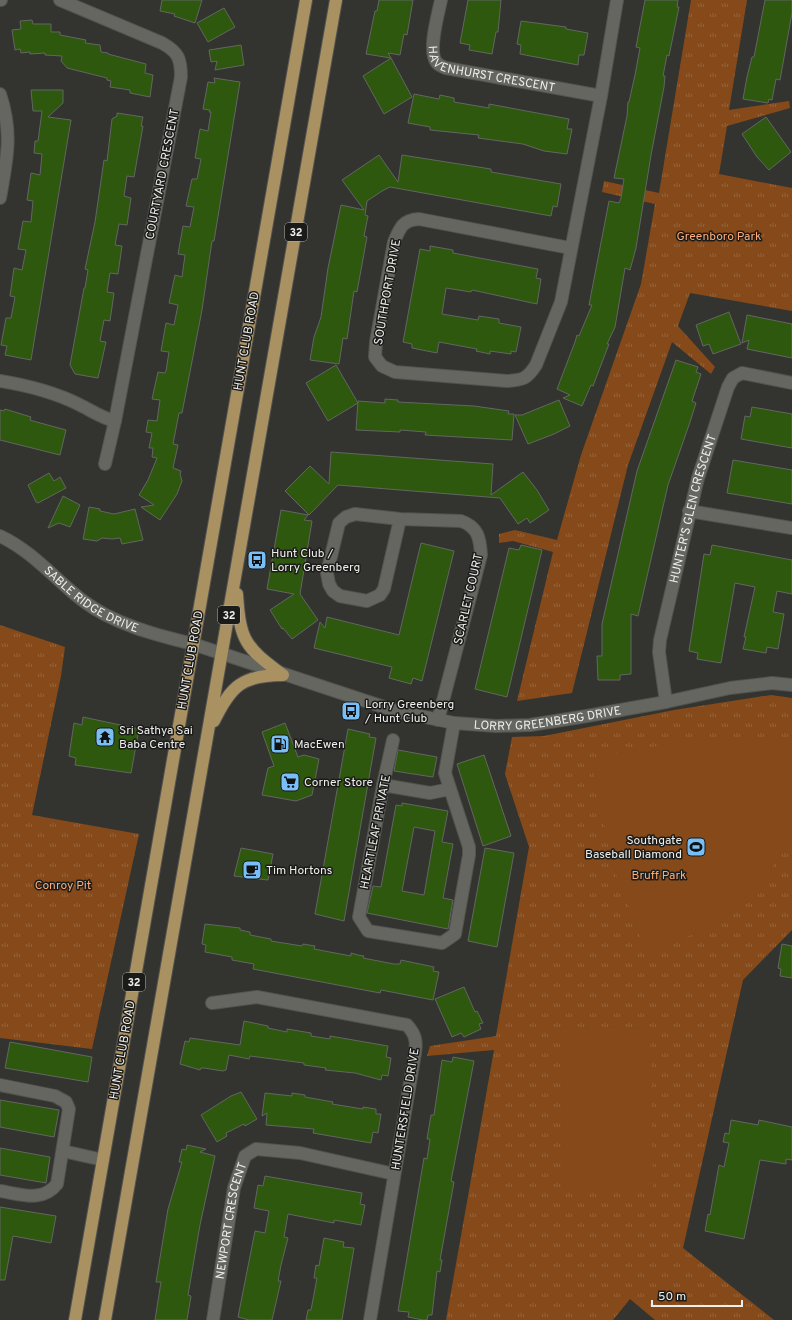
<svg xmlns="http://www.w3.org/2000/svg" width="792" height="1320" viewBox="0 0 792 1320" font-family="Overpass,sans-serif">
	<defs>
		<pattern id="park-tufts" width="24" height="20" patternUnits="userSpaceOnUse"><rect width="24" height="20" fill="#864919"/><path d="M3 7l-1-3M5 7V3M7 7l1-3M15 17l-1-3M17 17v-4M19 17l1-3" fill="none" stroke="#97643b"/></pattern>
	</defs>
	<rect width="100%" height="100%" fill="#33342f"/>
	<path fill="url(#park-tufts)" d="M691,0H747L729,110L789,101L790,108L727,126L719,174L792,188V311L690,293L678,326L715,367L711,374L672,342L628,465L572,693L517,701L553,552L513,541L499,543V534L515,530L557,540L581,455L641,284L655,204L602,192L604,181L659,193Z
		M0,625L65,647L61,676L32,815L139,834L92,1049L0,1038Z
		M771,695L792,698V930L743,980L683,1248L774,1320H655L630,1299L613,1320H446L494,1050L427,1056L430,1046L496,1036L529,847L505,774L512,737L544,736L674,710Z"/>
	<path fill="#864919" d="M792,738V829L766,879L714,927L646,951L613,866L593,770L600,757L688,740Z
		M650,1027L653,1190L565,1191L561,1028Z"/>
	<path fill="#2d580e" stroke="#636662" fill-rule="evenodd" d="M162,0H202L195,23L174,16L175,14L160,11Z
		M379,0H413L407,35L404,34L400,55L388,53L391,58L366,54L375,11H377Z
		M468,0H501L498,32H496L492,54L469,50L470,45L460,43Z
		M645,0H678L677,7H679L669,56L667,55L663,76H665L664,87L651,155L636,248L630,270L625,268L615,327L607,344H609L593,386L591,385L582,406L563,398L570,395L557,389L575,342L577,335L579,336L592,305H589L609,201L619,203L621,198L624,179L614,178L627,116L628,102H629L635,75L640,48L636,47Z
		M765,0H792V13L780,80L776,79L772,100L769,99L768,103L743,99L747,77L752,57H754Z
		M224,8L235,27L208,42L197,23Z
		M32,20L33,24H51V32H60V35L86,40L85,43L100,45L101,52L108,53V54L146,64L145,73L153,75L150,97L130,93V90L110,87L111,81L107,80V78L67,68L61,61L62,56L45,55V53L30,54V52L21,53L20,49L15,50L12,30L21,29L20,21Z
		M521,21L566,27V29L588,33L584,55H579L578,65L520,54L521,45L517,44Z
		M241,45L244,65L215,70L217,61L211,62L209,50Z
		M391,58L412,97L384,114L363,76Z
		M214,78L240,82L214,241H212L202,310L182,413H179L173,444L178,445L173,468L181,471L180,474L182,481L177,494L160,520L141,507L154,505L139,495L148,480L157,458L152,457L153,448H149L152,433L146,432L148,420L157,421L160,400L152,399L158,372L165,373L166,371L169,352L161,351L166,323L174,325L178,305L169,303L175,275L182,277L185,255L178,254L183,226L190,227L194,207L186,206L192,179H197L201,159L195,158L200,129L208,131L211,112H209L210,110L203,109L208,82L215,83Z
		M31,90H63V103L48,117L71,120L31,360L5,355L7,346L1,345L6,318H11L15,297L10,296L14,268L22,270L26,250L18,249L23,221L31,222L33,201L27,200L31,173L40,175L42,154L34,153L35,141H38L42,111H33Z
		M414,94L439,99L440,95L454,98V102L489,108V104L569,119L567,129H572L567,154L544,151L523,144L478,138L479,135L430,130V127L408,123Z
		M117,113L143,117L141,126H143L134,177L127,176L124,196L131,198L127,225L119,224L115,245L122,246L118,274L110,273L107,292L114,293L110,321L104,320L100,341L106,342L98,378L75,374L70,365L84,288H85L88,270L85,269L95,222L104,160L107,161L112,119L117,116Z
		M766,117L791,152L769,170L757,157L742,134Z
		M379,155L398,182L402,155L491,169V172L561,184L557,207L553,206L551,216L390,187L382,191L367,201L365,215L368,216L364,236L367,237L357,292L354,291L347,339L343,338L339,364L310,360L314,337L321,317L328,268L341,205L364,210L342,180Z
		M430,246L453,250V253L538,269L536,278L541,279L537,304L472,290L471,292L446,288L442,314L478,320L479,316L499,319V323L521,327L516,352L511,351V354L490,351V354L476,351L477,349L439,342L437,353L412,348V344L403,342L420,249L430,251Z
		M729,312L741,344L713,354L709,344L703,346L696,325Z
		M747,315L792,324V358L747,349L749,340L742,343Z
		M676,360L698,367L696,372L701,374L692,401L696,403L690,422L668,485L638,616L631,614V674L620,675V680H598L597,656H602V624L637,471Z
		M336,365L358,403L328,421L306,383Z
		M385,399L398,400V402L474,406L509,411L508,414H514L512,440L425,435L426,432L400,430V432L356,430L358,401L385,403Z
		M559,400L570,426L554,434L528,444L515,415H522Z
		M752,407L792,414V448L741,439L745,416L750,417Z
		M5,409L31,417L30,420L33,421L66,430L60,455L0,440V410L4,411Z
		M331,452L493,464L491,495L523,472L537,490L549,510L530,523L527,518L518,524L500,498L338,485L309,515L285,491L310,466L329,484Z
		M733,460L792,470V504L727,493Z
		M49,473L54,481L60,477L66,488L38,503L36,502L28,485Z
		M63,496L80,505L70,527L59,523L48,528Z
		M89,507L100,509V511L114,514L135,509L143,540L122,544L120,538L112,539L102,538L97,541L83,539Z
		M281,510L308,515L304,520L312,521L300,594L318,620L292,639L283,628L282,629L270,610L294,594L267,589Z
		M421,543L454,551L422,681L413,678L411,684L389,678L392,667L314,648L320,622L325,628L327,617L399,635Z
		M521,545L542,550L507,697L475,689L509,548L519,550Z
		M712,545L792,560V594L777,591L773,612L784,614L778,649L767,647L766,653L743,649L746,637H744L755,587L735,583L721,663L697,659L698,653L689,651L704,554L710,555Z
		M83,717L139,729L131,773L75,765L76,758L69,756L74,723L82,725Z
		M285,723L298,757L304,755L319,759L312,795L296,801L262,795L268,768L274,766L262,732Z
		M348,729L370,734L369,737L376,738L344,921L315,914Z
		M398,750L437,757L433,777L394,771Z
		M484,755L511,836L483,846L457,764Z
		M402,803L448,811L442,842L453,844L443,898L453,900L448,929L367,913L373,886L381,887L396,805L402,806ZM414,827L435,831L424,895L402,891Z
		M241,848L273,854L268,880L234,876Z
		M485,848L514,853L497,947L468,941Z
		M205,924L240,928V930L250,932V935L271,939V941L302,946L303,944L315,946L314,949L351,956V953L358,955L364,956L363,958L394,964H400L401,960L434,967L433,971L439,972L433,1000L381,990L380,993L253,969L254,964L232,960V957L205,952L206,945L202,944Z
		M782,944L792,946V978L780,976L781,969L778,968Z
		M464,987L475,1012L477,1011L483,1023L479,1024L481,1029L464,1037L461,1033L452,1037L435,999Z
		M244,1021L268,1026V1028L287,1032V1029L311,1033V1036L330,1039V1036L388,1046L386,1057L391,1058L388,1076L382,1075L381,1080L355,1073L325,1070L326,1068L304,1065V1063L250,1056L249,1059L229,1055L226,1070L223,1071L204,1068H201L200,1070L180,1064L185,1041L189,1042L190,1038L240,1045Z
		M10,1042L92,1057L88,1082L5,1068Z
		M453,1057L474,1061L451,1181L454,1182L440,1260H442L440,1272L437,1271L432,1315H428L427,1320H423L408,1317L409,1312L398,1311L424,1158L427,1159L430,1139H427L431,1115H434L442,1060L452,1062Z
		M241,1092L257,1119L245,1126L244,1124L226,1133L227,1136L217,1142L201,1115L231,1096Z
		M265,1093L292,1096V1093L305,1095V1097L333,1102L332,1104L363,1109V1107L376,1109V1114H381L378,1133L373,1132L371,1143L313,1133L314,1129L266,1125L267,1113L262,1116Z
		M0,1100L59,1110L54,1137L0,1127Z
		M731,1120L758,1125L759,1120L792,1127V1160L786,1159V1164L760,1160L744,1239L705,1231L708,1214L710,1215L719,1165L724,1167L729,1143L723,1142L725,1133L729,1134Z
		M187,1145L206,1149L200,1152L215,1156L200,1225L188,1295L191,1296L187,1320H155L161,1282H156L168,1209L182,1162H179L182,1149L186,1150Z
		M0,1148L50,1157L46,1183L0,1175Z
		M265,1176L362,1193L360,1204L365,1205L361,1225L334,1220V1223L288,1214L284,1237L288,1238L281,1265L278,1281H281L272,1320H249L238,1317L255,1231L265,1233L269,1211L254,1208L258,1185L263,1186Z
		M0,1207L56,1216L51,1243L13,1236L5,1280H0Z
		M324,1238L344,1242L343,1247L354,1248L342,1320H306L308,1310H311L317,1278H314L316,1265L319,1266Z"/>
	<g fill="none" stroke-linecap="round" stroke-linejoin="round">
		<defs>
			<g id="street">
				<path d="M0,0H1"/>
				<path d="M60,0L162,43C178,52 181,58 181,77L115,421L105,464"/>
				<path id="s1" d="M441,0C438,15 427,52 437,63C439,65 443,67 446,68L601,96"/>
				<path d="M0,94C13,133 7,159 0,198"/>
				<path d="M570,248L419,219C403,220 400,227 394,242L376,342L375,357L382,366L395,372L507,381C523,380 527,379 536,365L561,302L601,96L617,0"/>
				<path d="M0,381C25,385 56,393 80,405C92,411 102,418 115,421"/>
				<path d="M689,511L792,528"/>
				<path d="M400,519L384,589L380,595L367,601L340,596L333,591L329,584L327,573L339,523L346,517L355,514L400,519L461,521C478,527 480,538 481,555L438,720"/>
				<path id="s2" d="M0,536C32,551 55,579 82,600C113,624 156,635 193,644"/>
				<path id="s3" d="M666,702L659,652L660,640L698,478L728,387L733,378L742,373L792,383"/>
				<path d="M393,740L383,785L359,917L368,931L442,943L455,934L469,855V847L445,773L454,723"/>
				<path d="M383,785L430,793L450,789"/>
				<path d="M212,1003L257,997L407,1025C415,1034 417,1040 415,1053L370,1320"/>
				<path d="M0,1085L55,1096L66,1102L69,1109L57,1184C42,1203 21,1194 0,1191"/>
				<path d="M63,1151L103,1160"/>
				<path id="s4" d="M213,1320L234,1188L245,1156L256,1149L300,1153L394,1174"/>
			</g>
			<g id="secondary">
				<path id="s5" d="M193,644L396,711L454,723L496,726L530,725L581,717L666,702L730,688L772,683L792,685"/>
			</g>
			<path id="primary" d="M237,594C240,641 245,647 283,675
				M214,721C231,686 242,675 283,675
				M75,1320L306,0
				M105,1320L336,0"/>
		</defs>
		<use href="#street" stroke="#52524f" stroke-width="14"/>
		<use href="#secondary" stroke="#52524f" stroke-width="14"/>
		<use href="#primary" stroke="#52524f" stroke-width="14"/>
		<use href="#street" stroke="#666661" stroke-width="12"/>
		<use href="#secondary" stroke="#666661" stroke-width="12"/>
		<use href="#primary" stroke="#aa9162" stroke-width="12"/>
	</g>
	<defs>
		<symbol id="bus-square" viewBox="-11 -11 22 22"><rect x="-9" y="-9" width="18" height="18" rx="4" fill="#78bff7" stroke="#1b1b19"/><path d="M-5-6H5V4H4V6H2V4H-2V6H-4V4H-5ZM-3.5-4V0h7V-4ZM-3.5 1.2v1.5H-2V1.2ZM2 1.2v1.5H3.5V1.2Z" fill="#111"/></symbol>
		<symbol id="temple-square" viewBox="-11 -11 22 22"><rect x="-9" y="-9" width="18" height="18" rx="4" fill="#78bff7" stroke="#1b1b19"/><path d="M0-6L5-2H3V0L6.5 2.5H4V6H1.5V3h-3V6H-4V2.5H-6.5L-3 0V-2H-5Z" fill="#111"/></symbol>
		<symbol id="fuel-square" viewBox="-11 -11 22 22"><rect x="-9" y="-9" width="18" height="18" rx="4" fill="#78bff7" stroke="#1b1b19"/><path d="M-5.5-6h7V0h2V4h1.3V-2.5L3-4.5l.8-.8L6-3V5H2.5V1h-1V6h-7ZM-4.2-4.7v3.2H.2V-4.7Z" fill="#111"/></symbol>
		<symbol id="supermarket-square" viewBox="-11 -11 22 22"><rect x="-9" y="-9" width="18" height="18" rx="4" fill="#78bff7" stroke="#1b1b19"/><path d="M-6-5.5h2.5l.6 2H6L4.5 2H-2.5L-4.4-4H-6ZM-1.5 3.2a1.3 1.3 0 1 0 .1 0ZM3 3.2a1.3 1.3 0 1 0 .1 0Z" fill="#111"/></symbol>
		<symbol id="stadium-square" viewBox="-11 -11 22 22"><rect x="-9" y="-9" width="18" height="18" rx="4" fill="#78bff7" stroke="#1b1b19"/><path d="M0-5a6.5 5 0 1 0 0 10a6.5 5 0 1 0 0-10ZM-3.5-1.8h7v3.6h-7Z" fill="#111"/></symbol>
		<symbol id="cafe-square" viewBox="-11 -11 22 22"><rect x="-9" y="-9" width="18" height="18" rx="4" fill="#78bff7" stroke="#1b1b19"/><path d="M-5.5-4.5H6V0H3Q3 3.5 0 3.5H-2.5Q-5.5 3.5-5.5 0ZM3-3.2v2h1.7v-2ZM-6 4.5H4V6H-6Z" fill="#111"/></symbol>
	</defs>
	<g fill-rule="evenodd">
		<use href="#bus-square" x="246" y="549" width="22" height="22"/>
		<use href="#bus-square" x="340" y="700" width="22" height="22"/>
		<use href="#temple-square" x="94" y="726" width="22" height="22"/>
		<use href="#fuel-square" x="269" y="733" width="22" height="22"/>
		<use href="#supermarket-square" x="279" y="771" width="22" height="22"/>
		<use href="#stadium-square" x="685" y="836" width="22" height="22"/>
		<use href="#cafe-square" x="241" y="859" width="22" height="22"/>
	</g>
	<g text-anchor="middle" stroke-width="3" stroke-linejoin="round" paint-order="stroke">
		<g fill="#1b1b19" stroke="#afafad" stroke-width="1">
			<rect x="285" y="223" width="22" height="18" rx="3"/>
			<rect x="218" y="606" width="22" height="18" rx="3"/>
			<rect x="123" y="973" width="22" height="18" rx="3"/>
		</g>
		<g font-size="11" font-weight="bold" fill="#eeeeec">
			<text x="296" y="236">32</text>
			<text x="229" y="619">32</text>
			<text x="134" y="986">32</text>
		</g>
		<g font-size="12" fill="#eeeeec" stroke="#1b1b19">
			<text dy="4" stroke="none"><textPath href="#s1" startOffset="116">HAVENHURST CRESCENT</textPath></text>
			<text transform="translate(162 174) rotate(-79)" y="4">COURTYARD CRESCENT</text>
			<text transform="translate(387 292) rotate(-80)" y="4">SOUTHPORT DRIVE</text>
			<text transform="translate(246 341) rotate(-80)" y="4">HUNT CLUB ROAD</text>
			<text dy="4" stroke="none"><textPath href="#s3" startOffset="198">HUNTER'S GLEN CRESCENT</textPath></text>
			<text dy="4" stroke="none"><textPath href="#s2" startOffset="112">SABLE RIDGE DRIVE</textPath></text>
			<text transform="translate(468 599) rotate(-77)" y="4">SCARLET COURT</text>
			<text transform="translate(190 660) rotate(-80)" y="4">HUNT CLUB ROAD</text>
			<text dy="4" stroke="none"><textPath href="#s5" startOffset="367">LORRY GREENBERG DRIVE</textPath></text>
			<text transform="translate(375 832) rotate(-79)" y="4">HEARTLEAF PRIVATE</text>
			<text transform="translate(122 1050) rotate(-80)" y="4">HUNT CLUB ROAD</text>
			<text transform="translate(405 1109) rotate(-81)" y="4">HUNTERSFIELD DRIVE</text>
			<text dy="4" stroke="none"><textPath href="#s4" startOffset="101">NEWPORT CRESCENT</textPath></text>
		</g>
		<g font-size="12" fill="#fbad7a" stroke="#1b1b19">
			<text x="719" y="240">Greenboro Park</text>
			<text x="659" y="879">Bruff Park</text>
			<text x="63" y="889">Conroy Pit</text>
		</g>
		<g font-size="12" fill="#eeeeec" stroke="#1b1b19" text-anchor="start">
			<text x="271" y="557">Hunt Club /<tspan x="271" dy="14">Lorry Greenberg</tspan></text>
			<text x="365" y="708">Lorry Greenberg<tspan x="365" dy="14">/ Hunt Club</tspan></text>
			<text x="119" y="734">Sri Sathya Sai<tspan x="119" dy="14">Baba Centre</tspan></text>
			<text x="294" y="748">MacEwen</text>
			<text x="304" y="786">Corner Store</text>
			<text x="682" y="844" text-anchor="end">Southgate<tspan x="682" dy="14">Baseball Diamond</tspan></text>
			<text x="266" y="874">Tim Hortons</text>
		</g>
	</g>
	<path d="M652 1300v6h90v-6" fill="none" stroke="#eeeeec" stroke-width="2"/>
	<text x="658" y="1300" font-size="12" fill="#eeeeec" stroke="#1b1b19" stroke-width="3" paint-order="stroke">50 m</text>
</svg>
